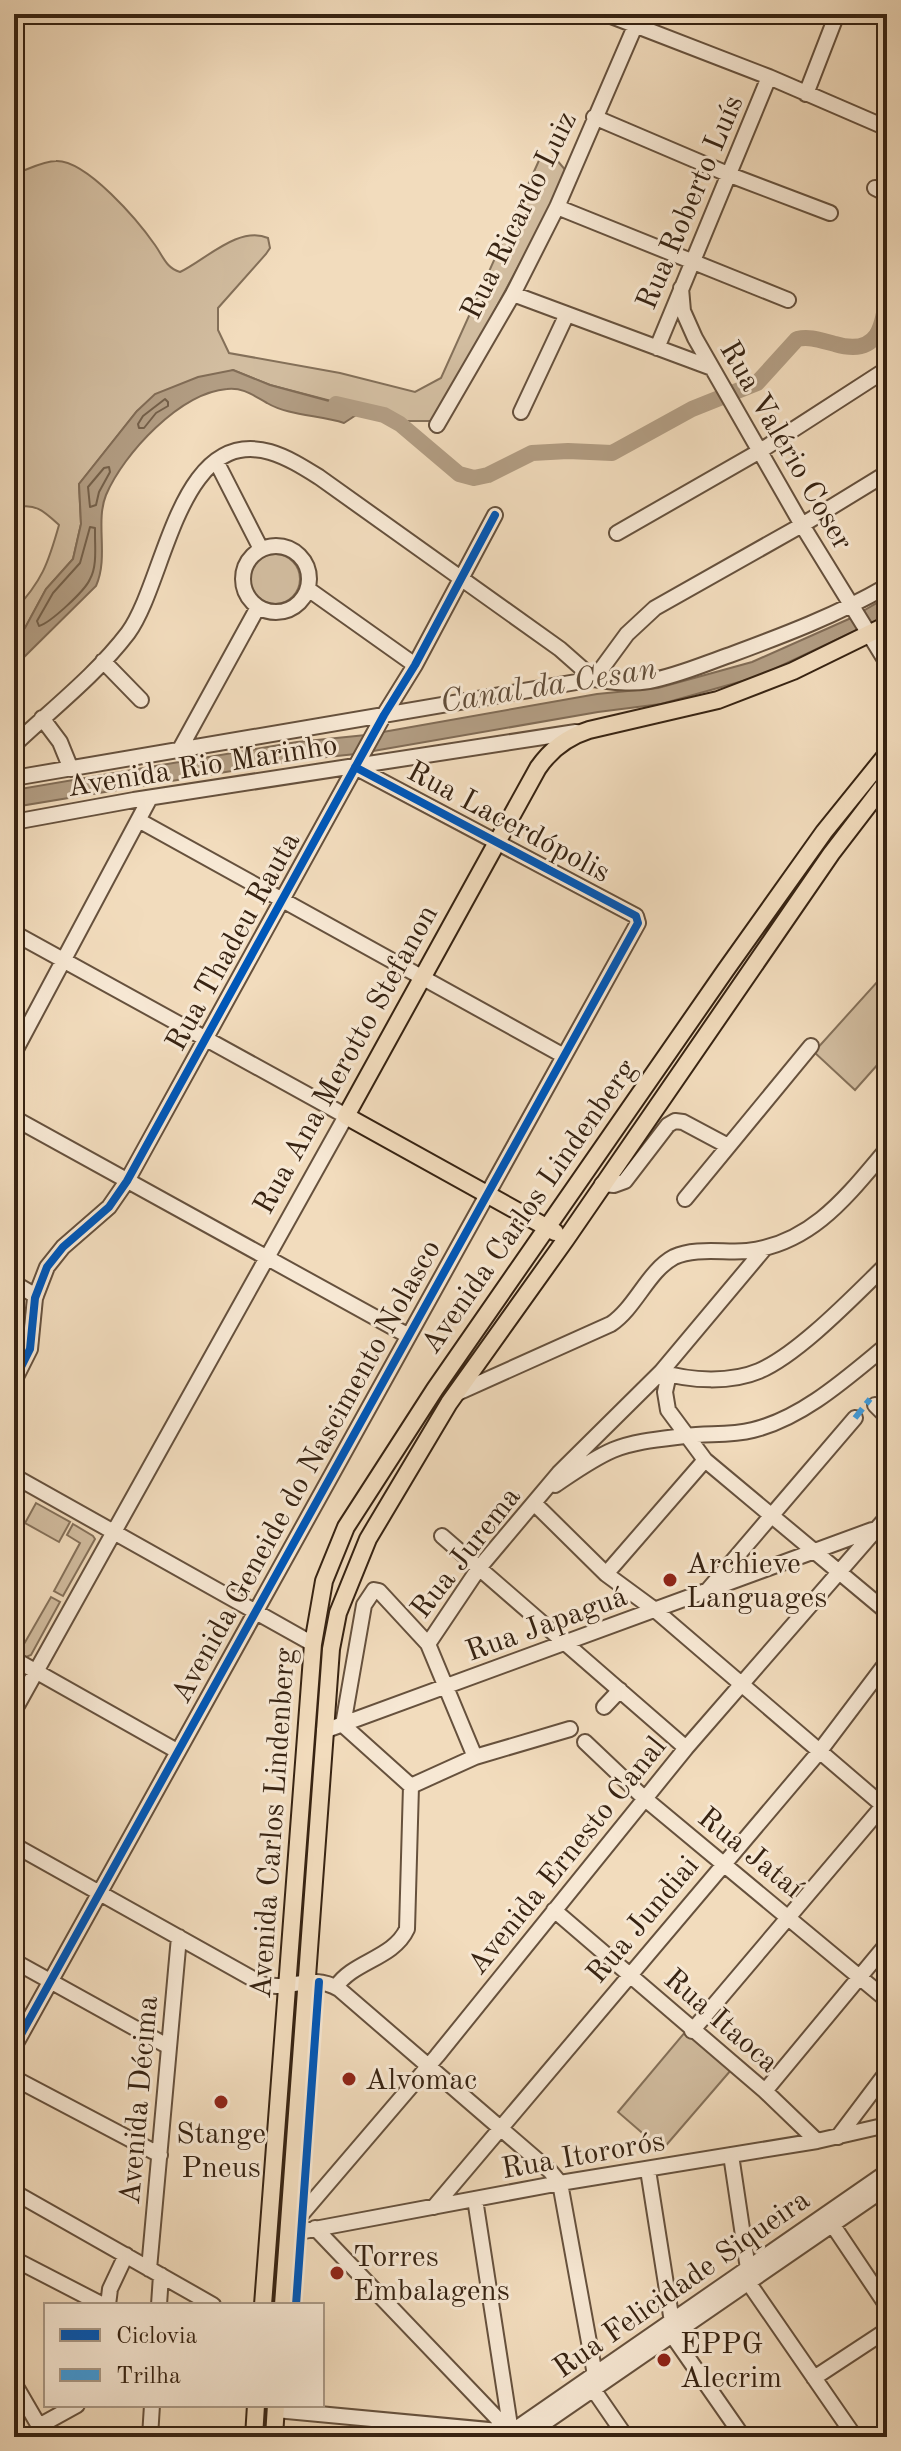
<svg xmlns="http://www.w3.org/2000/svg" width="901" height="2451" viewBox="0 0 901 2451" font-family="'Old Standard TT',serif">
	<rect width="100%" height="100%" fill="#f2dcbd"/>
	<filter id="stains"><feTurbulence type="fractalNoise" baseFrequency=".0025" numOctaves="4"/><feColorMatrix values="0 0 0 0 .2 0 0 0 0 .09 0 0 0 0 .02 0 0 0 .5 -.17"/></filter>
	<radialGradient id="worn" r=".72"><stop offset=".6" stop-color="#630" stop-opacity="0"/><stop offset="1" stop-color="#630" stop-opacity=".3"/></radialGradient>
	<path fill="#d2bda0" stroke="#847059" stroke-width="2" d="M541,156L556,159L567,172L565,180L435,421H395L335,402L270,385L233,370L137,411L79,484L81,524L73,559L46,589L25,628L14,641V611C42,581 48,564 59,525C44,511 35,502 14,508V174C27,170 43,161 56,161C87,160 139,222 155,245C163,256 166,268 180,272C204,261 239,225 268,238L270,248L266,254L218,308V330L229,353L340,373L415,392L441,378Z
		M250 579a25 25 0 1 1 50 0a25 25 0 1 1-50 0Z
		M887,971V1054L855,1090L814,1052Z
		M36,1503L70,1522L59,1542L25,1523Z
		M73,1524L93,1536L95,1539L63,1596L54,1591L80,1543L67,1535Z
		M51,1597L60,1602L31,1655L26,1657L14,1650V1639L24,1644Z
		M297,2006L275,2305H271L292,2007Z
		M686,2031L731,2070L662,2150L618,2112Z"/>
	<path fill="#b29d83" stroke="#816c56" stroke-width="2" d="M233,370L270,385L355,408L356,415L344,423C320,415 289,416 267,403C254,396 243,387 227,389C180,393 124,453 106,495C95,522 109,557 96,586L14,667V641L25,628L46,589L73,559L81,524L79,484L137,411L155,394L198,377Z
		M887,597V616L757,677L661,704L598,712L356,754L298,760L14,807V790L297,742L366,735L597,694L658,688L752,662L851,618Z"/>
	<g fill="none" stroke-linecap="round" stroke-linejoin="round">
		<path stroke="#74604a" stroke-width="2" d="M165,399L168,402V406L156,413L144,428H139L138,424L143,416Z
			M109,467L110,472L99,492L96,505L90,507L88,487L104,468Z
			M90,527L95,528V535C95,548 97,567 90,579C85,591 50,623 39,626L37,621L53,593L80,563Z"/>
		<path stroke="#b29d83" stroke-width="16" d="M336,404L384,415L400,424L459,474L474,478L488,475L532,453L568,451L612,453L692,409L757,383L797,339C811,336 822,341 835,344C879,357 884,325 887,291"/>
		<defs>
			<path id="minor" d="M606,14L769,77L887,128
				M806,94L837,14
				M594,117L730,175L830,213
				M875,188L887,194
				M557,207L788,300
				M681,288L683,311L695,338L802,525L887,663
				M513,294L712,368
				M657,348L769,77
				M521,412L567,314
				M437,425L513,294L557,207L636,24
				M216,461L261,549
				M617,533L760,451L887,369
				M243 579a33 33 0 1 1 66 0a33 33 0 1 1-66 0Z
				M308,589L415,665
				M103,661L141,700
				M594,679L627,634L655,608L802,525L887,473
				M42,718L60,742L71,769
				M14,745C52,709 96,675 128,633C166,581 178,426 270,452C287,457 303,467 319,477L560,649L594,679
				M180,749L258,607
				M14,778L594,679C613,682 630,684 649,681C677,676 704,664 730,655C784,635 837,615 887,586
				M140,821L564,1056
				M14,822L134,800L576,732
				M14,933L346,1116L14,1711
				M14,1053L150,798
				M14,1118L407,1335
				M602,1184L614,1185L625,1181L668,1125L675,1121L683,1122L728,1146
				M685,1199L811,1046
				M14,1283L36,1296
				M661,1372C690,1381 731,1383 759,1371C799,1354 855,1295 887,1264
				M669,1374L665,1392L668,1410L705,1460L887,1612
				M14,1381L30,1349L35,1298L47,1267L63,1247L109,1207L127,1181L384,715L415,665L495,515
				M455,1394L611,1324C636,1307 648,1271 674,1257C695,1247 725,1253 747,1251C812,1244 848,1195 887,1149
				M875,1405L887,1417
				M14,1476L313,1644
				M555,1485C573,1473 592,1459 613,1450C635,1441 661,1439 685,1436C708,1433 730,1436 753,1430C803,1418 848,1377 887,1345
				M535,1504L606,1574L655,1610L887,1809
				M442,1536L686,1748
				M606,1574L705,1460
				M707,1591L855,1418
				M428,1644L479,1568L559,1473L661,1372L765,1248
				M14,1659L177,1751
				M604,1707L620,1690
				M324,1731L872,1530
				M585,1742L644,1798L887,2000
				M411,1786L343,1725L364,1605L374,1590L379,1591L428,1644L475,1757
				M411,1786L475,1757L570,1729
				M14,1845L262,1984C290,1992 310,1972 339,1989L550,2171L560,2183L595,2375
				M554,1910L765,2091L817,2141
				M14,1961L169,2047
				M336,1987C353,1961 393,1959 407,1929L411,1786
				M692,2031L887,1801
				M14,2047L638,923L636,916L355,767
				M14,2078L160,2155
				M765,2091L887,1944
				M838,2137L887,2072
				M731,2155L748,2269
				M648,2170L672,2322
				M14,2192L213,2305
				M475,2199L511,2432
				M434,2207L819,1752L887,1662
				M832,2224L887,2306
				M315,2228L515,2437
				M289,2229L437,2056L686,1748L887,1517
				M288,2234L560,2183L817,2141L887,2125
				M14,2259L103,2305
				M149,2269L179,1937
				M748,2282L855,2437
				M108,2305L110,2289L126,2255
				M159,2305L161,2275
				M672,2335L743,2437
				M814,2378L887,2330
				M14,2383L39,2426L77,2405
				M593,2389L626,2437
				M276,2410L511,2432
				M150,2437L152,2405
				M504,2437L887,2172
				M524,2437L887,2187"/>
			<path id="major" d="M555,1232L346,1116L538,768C551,749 567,737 589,730L718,700L793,671L887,625
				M263,2305L313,1644L324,1581L346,1527L435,1389L725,971L824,832L887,754
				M283,2305L331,1649L338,1613L368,1539L449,1403L566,1239L831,854L887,781
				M254,2437L256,2405
				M274,2437L276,2405"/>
		</defs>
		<use href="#minor" stroke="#66513d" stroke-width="18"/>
		<use href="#major" stroke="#372312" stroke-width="20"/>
		<use href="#minor" stroke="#f7e8d4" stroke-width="14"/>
		<use href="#major" stroke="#f2dcbd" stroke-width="16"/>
		<path stroke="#3e9cde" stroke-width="6" stroke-dasharray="12 6" stroke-linecap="butt" d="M855,1418L870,1399"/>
		<defs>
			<path id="cycleway" d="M14,1381L30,1349L35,1298L47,1267L63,1247L109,1207L127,1181L384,715L415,665L495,515
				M14,2047L638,923L636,916L355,767
				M296,2305L319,1982"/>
		</defs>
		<use href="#cycleway" stroke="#f7e8d4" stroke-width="13"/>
		<use href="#cycleway" stroke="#0057b8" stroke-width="8"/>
	</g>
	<g fill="#8f2418" stroke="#f7e8d4" stroke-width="3">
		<circle cx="670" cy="1580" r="8"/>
		<circle cx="349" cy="2079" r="8"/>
		<circle cx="221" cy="2102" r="8"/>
		<circle cx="337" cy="2273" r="8"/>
		<circle cx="664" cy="2360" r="8"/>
	</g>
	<g text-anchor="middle" stroke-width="6" stroke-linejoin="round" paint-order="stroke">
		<g font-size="30" fill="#372312" stroke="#f7e8d4">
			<text transform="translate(689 202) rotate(-67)" y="10">Rua Roberto Luís</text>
			<text transform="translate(518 215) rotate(-64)" y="10">Rua Ricardo Luiz</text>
			<text transform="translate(787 445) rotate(60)" y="10">Rua Valério Coser</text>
			<text transform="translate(202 765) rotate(-9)" y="10">Avenida Rio Marinho</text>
			<text transform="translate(509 821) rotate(28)" y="10">Rua Lacerdópolis</text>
			<text transform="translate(232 941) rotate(-61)" y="10">Rua Thadeu Rauta</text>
			<text transform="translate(345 1059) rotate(-61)" y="10">Rua Ana Merotto Stefanon</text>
			<text transform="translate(528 1206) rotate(-55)" y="10">Avenida Carlos Lindenberg</text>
			<text transform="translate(305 1471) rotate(-61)" y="10">Avenida Geneide do Nascimento Nolasco</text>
			<text transform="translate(465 1552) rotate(-52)" y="10">Rua Jurema</text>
			<text transform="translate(546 1623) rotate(-20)" y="10">Rua Japaguá</text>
			<text transform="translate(272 1823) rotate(-86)" y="10">Avenida Carlos Lindenberg</text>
			<text transform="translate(751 1852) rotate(39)" y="10">Rua Jataí</text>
			<text transform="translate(566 1855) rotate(-51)" y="10">Avenida Ernesto Canal</text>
			<text transform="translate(642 1919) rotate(-50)" y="10">Rua Jundiai</text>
			<text transform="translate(722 2020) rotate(41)" y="10">Rua Itaoca</text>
			<text transform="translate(138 2100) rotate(-85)" y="10">Avenida Décima</text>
			<text transform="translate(583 2154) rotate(-10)" y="10">Rua Itororós</text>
			<text transform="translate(681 2283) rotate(-35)" y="10">Rua Felicidade Siqueira</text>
		</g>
		<g font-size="30" fill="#372312" stroke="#f7e8d4" text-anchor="start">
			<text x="686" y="1573">Archieve<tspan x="686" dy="34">Languages</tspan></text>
			<text x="365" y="2089">Alvomac</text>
			<text x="221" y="2143" text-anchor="middle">Stange<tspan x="221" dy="34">Pneus</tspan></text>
			<text x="353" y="2266">Torres<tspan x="353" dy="34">Embalagens</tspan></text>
			<text x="680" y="2353">EPPG<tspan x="680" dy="34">Alecrim</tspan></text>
		</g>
		<g font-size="32" font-style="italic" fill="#624e3a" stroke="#f7e8d4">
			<text transform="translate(548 684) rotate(-9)" y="11">Canal da Cesan</text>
		</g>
	</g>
	<rect width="901" height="2451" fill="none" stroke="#f2dcbd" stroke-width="48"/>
	<rect x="16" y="16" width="869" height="2419" fill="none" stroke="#372312" stroke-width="4"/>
	<rect x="24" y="24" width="853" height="2403" fill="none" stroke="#372312" stroke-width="2"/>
	<rect x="44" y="2303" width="280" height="104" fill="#f7e8d4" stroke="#aa9986" stroke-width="2"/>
	<rect x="60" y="2329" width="40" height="12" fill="#0057b8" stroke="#aa9986" stroke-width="2"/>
	<text x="116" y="2343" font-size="24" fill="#372312">Ciclovia</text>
	<rect x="60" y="2369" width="40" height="12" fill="#3e9cde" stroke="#aa9986" stroke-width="2"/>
	<text x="116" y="2383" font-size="24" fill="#372312">Trilha</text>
	<rect width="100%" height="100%" filter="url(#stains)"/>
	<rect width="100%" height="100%" fill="url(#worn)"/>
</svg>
